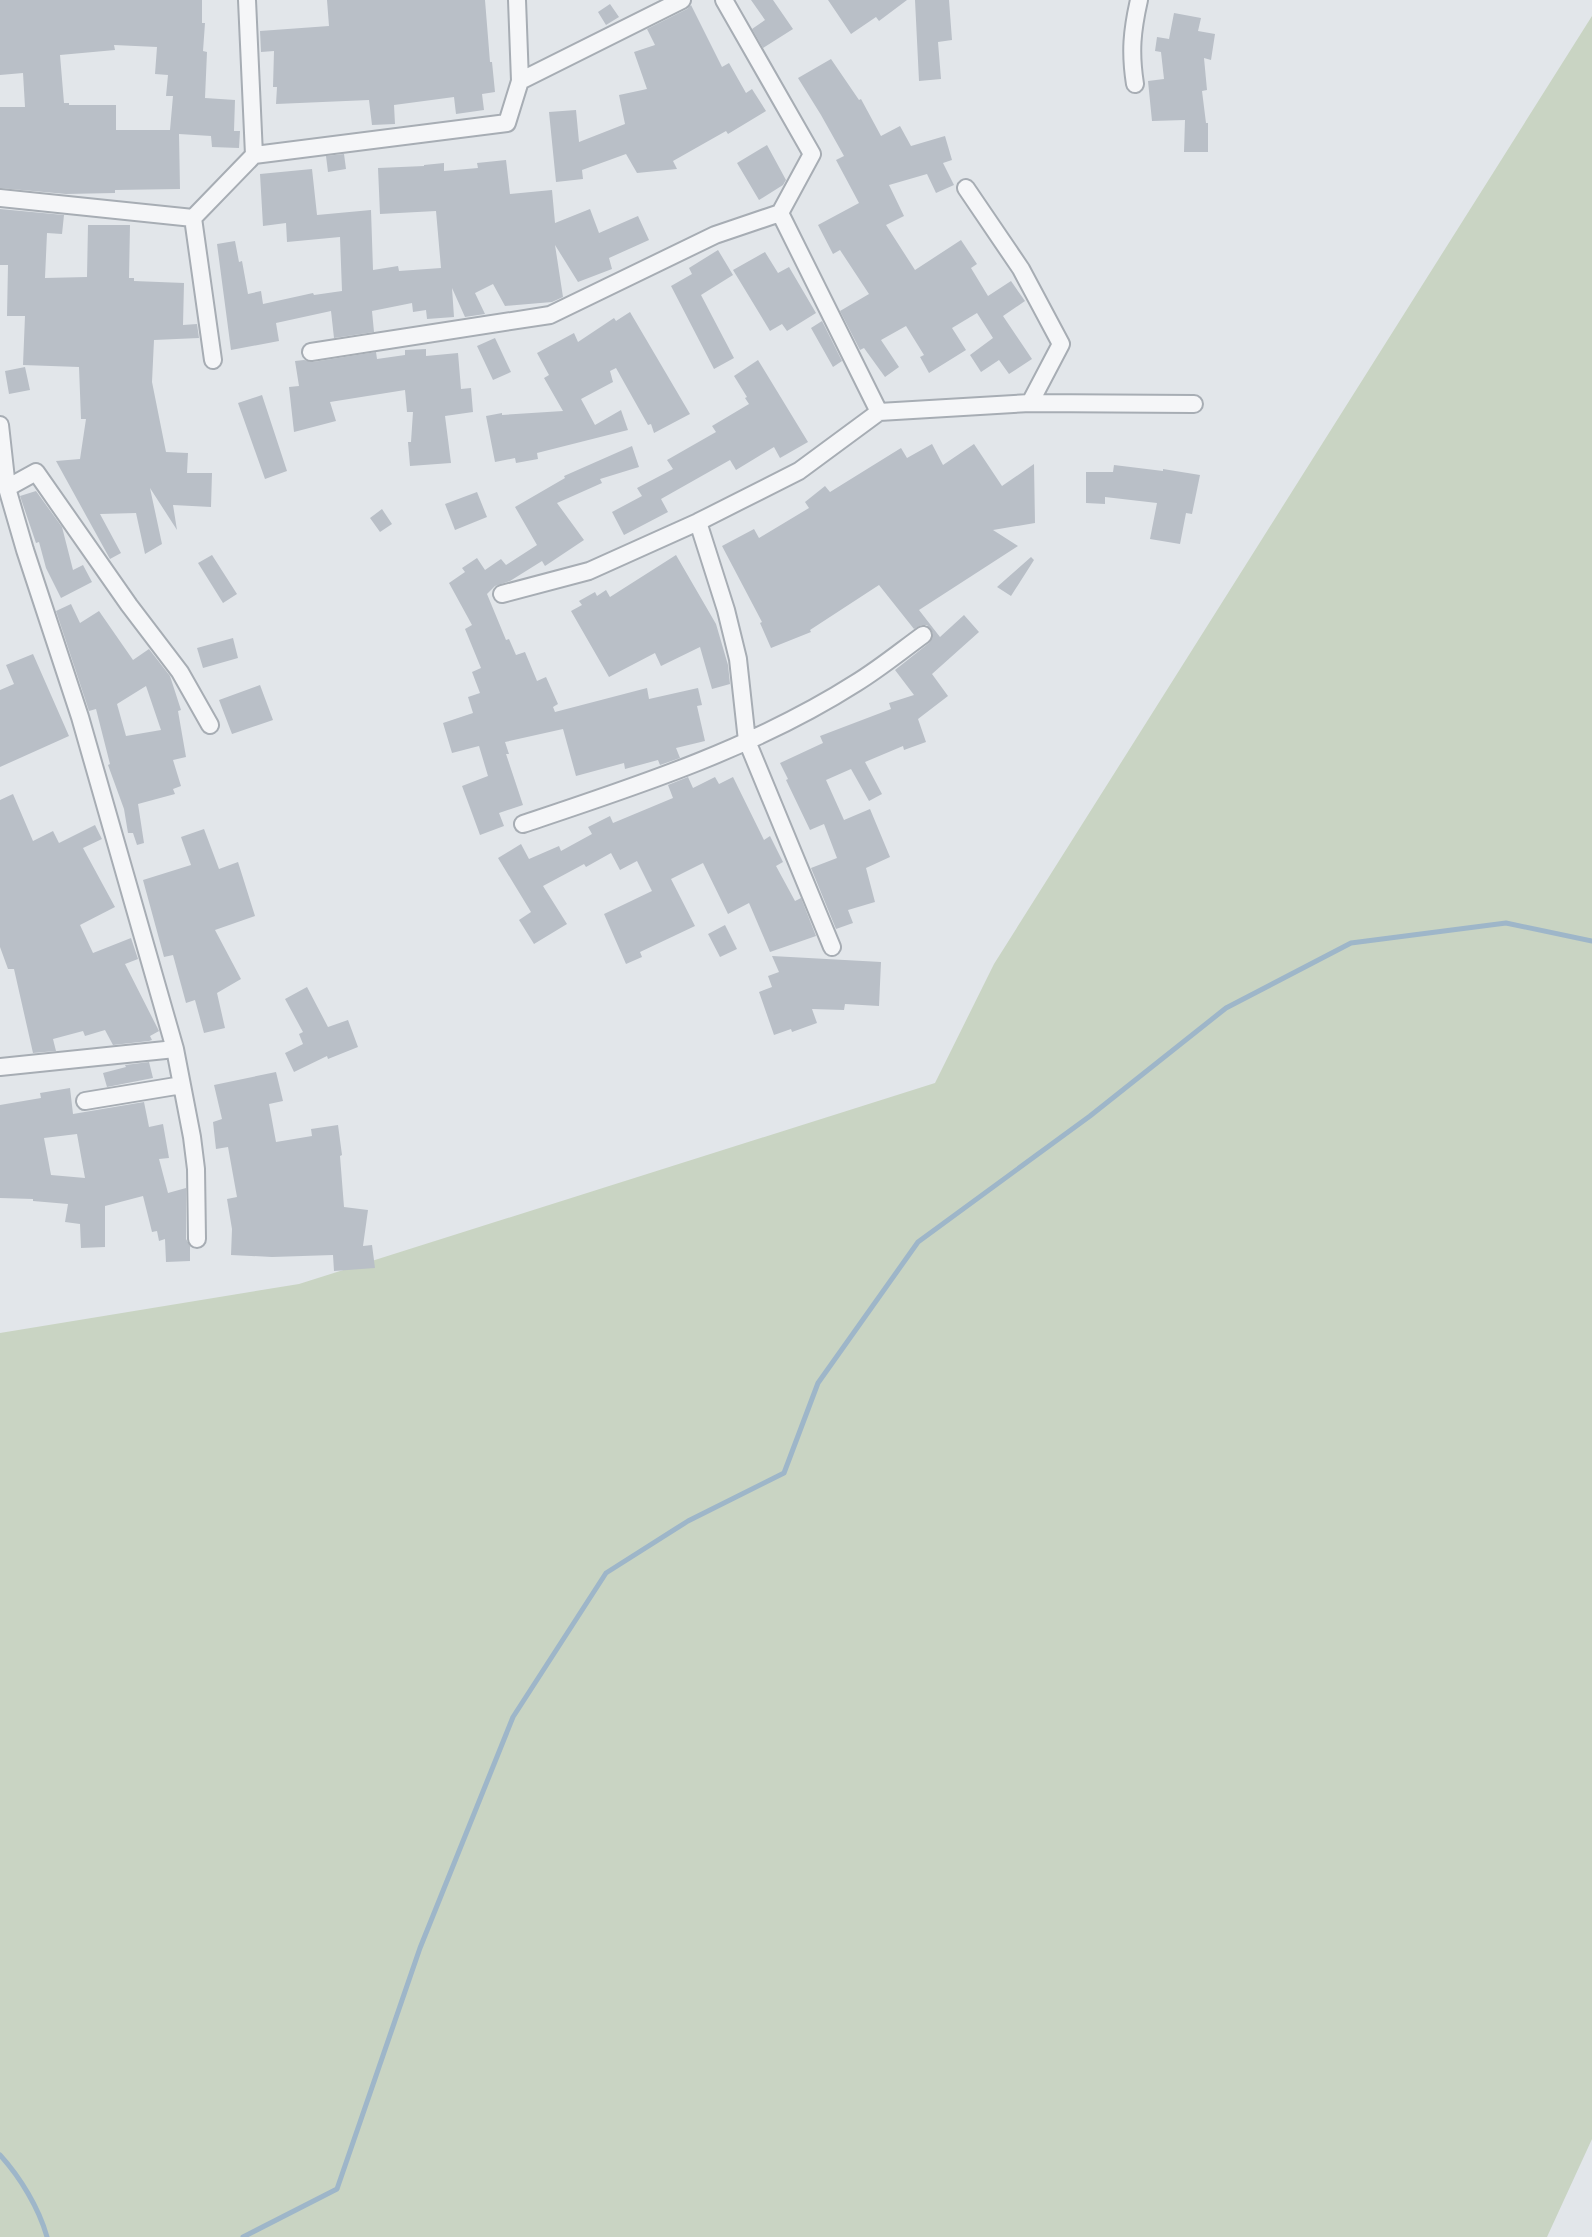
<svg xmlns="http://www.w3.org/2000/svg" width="1592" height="2237" viewBox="0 0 1592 2237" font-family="Ubuntu,sans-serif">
	<rect width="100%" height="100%" fill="#e2e6ea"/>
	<path fill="#c9d4c3" d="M1592,16V2139L1547,2237H0V1333L299,1284L935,1083L994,964Z"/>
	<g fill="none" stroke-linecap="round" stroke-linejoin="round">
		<path stroke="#9eb6c9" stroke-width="5" d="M0,2155C20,2177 39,2208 47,2237
			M243,2237L337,2189L420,1948L513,1717L606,1573L688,1521L784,1473L818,1383L918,1242L1090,1116L1226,1008L1351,943L1506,923L1592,941"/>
	</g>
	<path fill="#b9bfc7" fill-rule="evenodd" d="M0,0H202V23H205L203,51L207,52L205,98L235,100L234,131H240L239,148L212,147L211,136L179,134L180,189L115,190V193L66,194L0,188V107H25L23,73L0,75ZM114,45L157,47L155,74L168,75L166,96H173L170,130H116V105H69V103H64L60,55L115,50Z
		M327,0H485L490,62H492L495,92L482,94L484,110L456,114L454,97L394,105L395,124L372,125L369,100L276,104L277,87H273L274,51L261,52L260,31L329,26Z
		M751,0H773L793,29L763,48L752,29L765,20Z
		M828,0H907L879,21L876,17L851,34Z
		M915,0H949L952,40L938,42L941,79L919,81Z
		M610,4L619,17L606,25L598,12Z
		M691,5L722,67L729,63L746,93L752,89L766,111L728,134L726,131L673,161L677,169L637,173L626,154L582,170L583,179L556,182L549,112L576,110L579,142L625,124L619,95L647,89L634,52L655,45L647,29L687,9Z
		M1174,13L1201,18L1198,31L1215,34L1211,60L1204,58L1207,90L1202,91L1206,123H1208V152H1184L1185,120L1152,121L1148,81L1164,79L1161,52L1155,51L1157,37L1169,39Z
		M831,59L859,100L861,99L881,136L900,126L911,146L945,136L952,160L943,163L954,185L936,193L927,174L889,185L904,216L886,225L915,270L961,240L977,264L971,268L988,296L1011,281L1025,301L1003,316L1032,359L1009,374L999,360L981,372L970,355L993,338L977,313L952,328L966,350L929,373L920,357L924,355L906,326L881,340L899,367L885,377L864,348L860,350L840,311L869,294L840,250L833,254L818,225L859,203L836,160L844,156L821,115L798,78Z
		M767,145L786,180L783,185L759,200L737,163Z
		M344,154L346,169L328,172L326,156Z
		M506,160L510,194L552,190L555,223L590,209L599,233L638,216L649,240L609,258L612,269L578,282L555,245L563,297L552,302L505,306L493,284L475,293L485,314L465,317L452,288L454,317L427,319L426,310L413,312L412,303L372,311L374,332L334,338L331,311L276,323L279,341L231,350L217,244L235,241L239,262L242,261L248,294L261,291L263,304L313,293L314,295L342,291L340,237L287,242L286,223L263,226L260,174L312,169L317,215L371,210L373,270L398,266L399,271L441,268L436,211L380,214L378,168L424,166V165L444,163V171L478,168L477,163Z
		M0,209L64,215L62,234L47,233L45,278L87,277L88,225H130L129,278H134V281L184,283L183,325L197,324L199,338L154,340L152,382L166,452L188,453L187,473H212L211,507L173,505L177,530L150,488L162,544L145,554L136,513L100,514L121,553L110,559L56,461L80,459L86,419H81L79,367L23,365L25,316H7L8,265H0Z
		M718,250L733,275L701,295L734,358L714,369L671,286L692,274L689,268Z
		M765,252L778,273L789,267L816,313L787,331L782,324L770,331L733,270Z
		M630,312L690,414L654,433L651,424L648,425L616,368L610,371L613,382L581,399L595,425L621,410L628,430L537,453L538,459L516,463L515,458L495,462L486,416L502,413V415L563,411L544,378L549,375L537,353L574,333L578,342L614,318L616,321Z
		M822,321L842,361L833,367L811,328Z
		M495,338L511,372L493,380L477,346Z
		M426,349V356L458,353L461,389L471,388L473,412L445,416L451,463L410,466L408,442H411L413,412H407L405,390L330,402L336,421L294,432L289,387L299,386L295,361L304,360L313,362L376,352L377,359L405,355V350Z
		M758,360L808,442L780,458L774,447L736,470L730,460L661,499L668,512L624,535L612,512L642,496L637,488L673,469L667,460L716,432L712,426L749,404L745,398L747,397L734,376Z
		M25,367L30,390L9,394L5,371Z
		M262,395L287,471L265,479L238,403Z
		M932,444L943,465L974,444L1002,486L1034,464L1035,523L993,530L1018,546L919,610L940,637L964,615L979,632L932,674L948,696L918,719L926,742L904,750L903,746L865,762L882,794L869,801L851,769L826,780L844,820L870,809L890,857L866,868L875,902L848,910L853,923L836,929L811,868L837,858L824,824L810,830L786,780L788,779L780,763L823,743L820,736L891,709L889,703L914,695L895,670L929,643L933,633L927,625H921L914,629L879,585L810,630L811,632L771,648L760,623L762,622L722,546L754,529L759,538L809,508L805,502L825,486L830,492L901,448L907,458Z
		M632,446L639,467L600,479L602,483L557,503L584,540L545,566L542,561L510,581L495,586L487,594L506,640L509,639L516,655L525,652L537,681L546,677L558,704L553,707L555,712L647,688L649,699L698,688L702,705L697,706L705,741L676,748L680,758L660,765L658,760L625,769L624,763L576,776L563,729L505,742L509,754H506L523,805L499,813L504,826L480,835L462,786L488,776L479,746L452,753L443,723L473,713L468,697L480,693L472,672L481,668L465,629L472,625L449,583L465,572L462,568L477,558L485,570L501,559L506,565L537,545L515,507L565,478L564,476Z
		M1114,465L1163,471V469L1200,475L1192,514L1186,513L1180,544L1150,539L1157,503L1105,497V504L1086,503V472H1113Z
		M36,491L62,527L73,570L83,565L92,582L61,598L46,568L39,542L36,543L20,496Z
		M477,492L487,517L455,530L445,504Z
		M382,509L392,524L380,532L370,518Z
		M212,555L237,594L223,603L198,563Z
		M676,555L716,624L728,665L730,684L712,689L700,647L661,666L655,653L609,677L571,611L582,605L579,601L595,592L597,596L606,590L610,597Z
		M1031,557L1034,560L1011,596L997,587Z
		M71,604L80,623L99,611L133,660L149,649L170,676L181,710L178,711L186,757L173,760L181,786L173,789L175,794L138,804L144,843L137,845L133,833H128L124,809L108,765L110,764L96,709L89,711L56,611ZM146,686L161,730L126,736L117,704Z
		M233,638L238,658L203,668L197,648Z
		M33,654L69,736L0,767V690L14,684L6,665Z
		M260,685L273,720L232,734L219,700Z
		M688,777L693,788L715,777L719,784L733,777L764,840L770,836L783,862L776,866L795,901L801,898L816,936L770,952L749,903L728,914L703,863L671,879L695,926L640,952L642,957L626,964L604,914L652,891L637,861L620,870L611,853L586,867L584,864L543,886L567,924L534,944L519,920L531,912L498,858L521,844L529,859L559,846L561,851L592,834L588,827L610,816L613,823L673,798L668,785Z
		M13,794L33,841L53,831L59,843L95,825L102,839L83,848L115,907L80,925L93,953L131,938L138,959L125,964L159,1031L150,1036L152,1040L149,1041L113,1045L105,1030L85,1036L83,1031L53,1039L56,1051L33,1053L14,969H8L0,947V800Z
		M204,829L219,869L238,862L255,916L215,930L241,979L217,993L225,1028L204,1033L195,1000L186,1003L173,955L164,957L143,880L191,865L181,837Z
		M725,925L737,949L720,957L708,934Z
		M772,956L881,962L879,1006L845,1004L844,1010L812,1009L817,1023L792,1032L791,1029L774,1035L759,992L772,987L768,976L779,972Z
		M307,987L328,1027L348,1020L358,1047L328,1059L327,1056L294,1072L285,1053L303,1044L299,1034L303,1032L285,999Z
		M149,1062L153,1078L107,1087L103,1073L126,1067L125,1065Z
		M276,1072L283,1101L269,1104L276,1142L312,1136L311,1129L338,1125L342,1155L340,1156L344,1207L368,1210L363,1246L372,1245L375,1268L334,1271L333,1255L272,1257L231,1255L232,1229L227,1199L237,1197L228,1147L216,1149L213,1122L222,1119L214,1085Z
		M70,1088L73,1114L144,1102L149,1127L163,1124L169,1158L159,1159L168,1193L186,1188V1239L190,1246V1261L166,1262L165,1239L159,1241L157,1231L152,1232L143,1196L105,1206V1247L81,1248L80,1224L65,1222L68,1204L33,1201V1199L0,1198V1105L41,1098L40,1093ZM77,1134L85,1178L51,1175L44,1138Z"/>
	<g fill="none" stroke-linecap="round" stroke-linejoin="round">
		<defs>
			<path id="street" d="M247,0L254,155
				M520,81L682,0
				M1135,84C1130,52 1132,31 1139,0
				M966,188L1021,269L1061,344L1030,403
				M0,198L193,218L254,155L507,123L520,81L517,0
				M780,213L879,412
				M193,218L213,360
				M311,352L550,315L715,235L780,213L812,154L724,0
				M0,425L7,488L25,550L80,717L175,1049L192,1137L196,1169L197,1239
				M7,488L36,472L129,605L180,672L210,725
				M698,522L726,610L738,659L747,741L832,947
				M502,594L589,571L698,522L799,471L879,412L1030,403L1194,404
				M523,824C637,786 754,748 856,683C879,669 901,651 923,635
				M0,1067L175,1049
				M85,1101L182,1085"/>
		</defs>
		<use href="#street" stroke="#a7adb4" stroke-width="20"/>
		<use href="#street" stroke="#f5f6f8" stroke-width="16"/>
	</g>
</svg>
